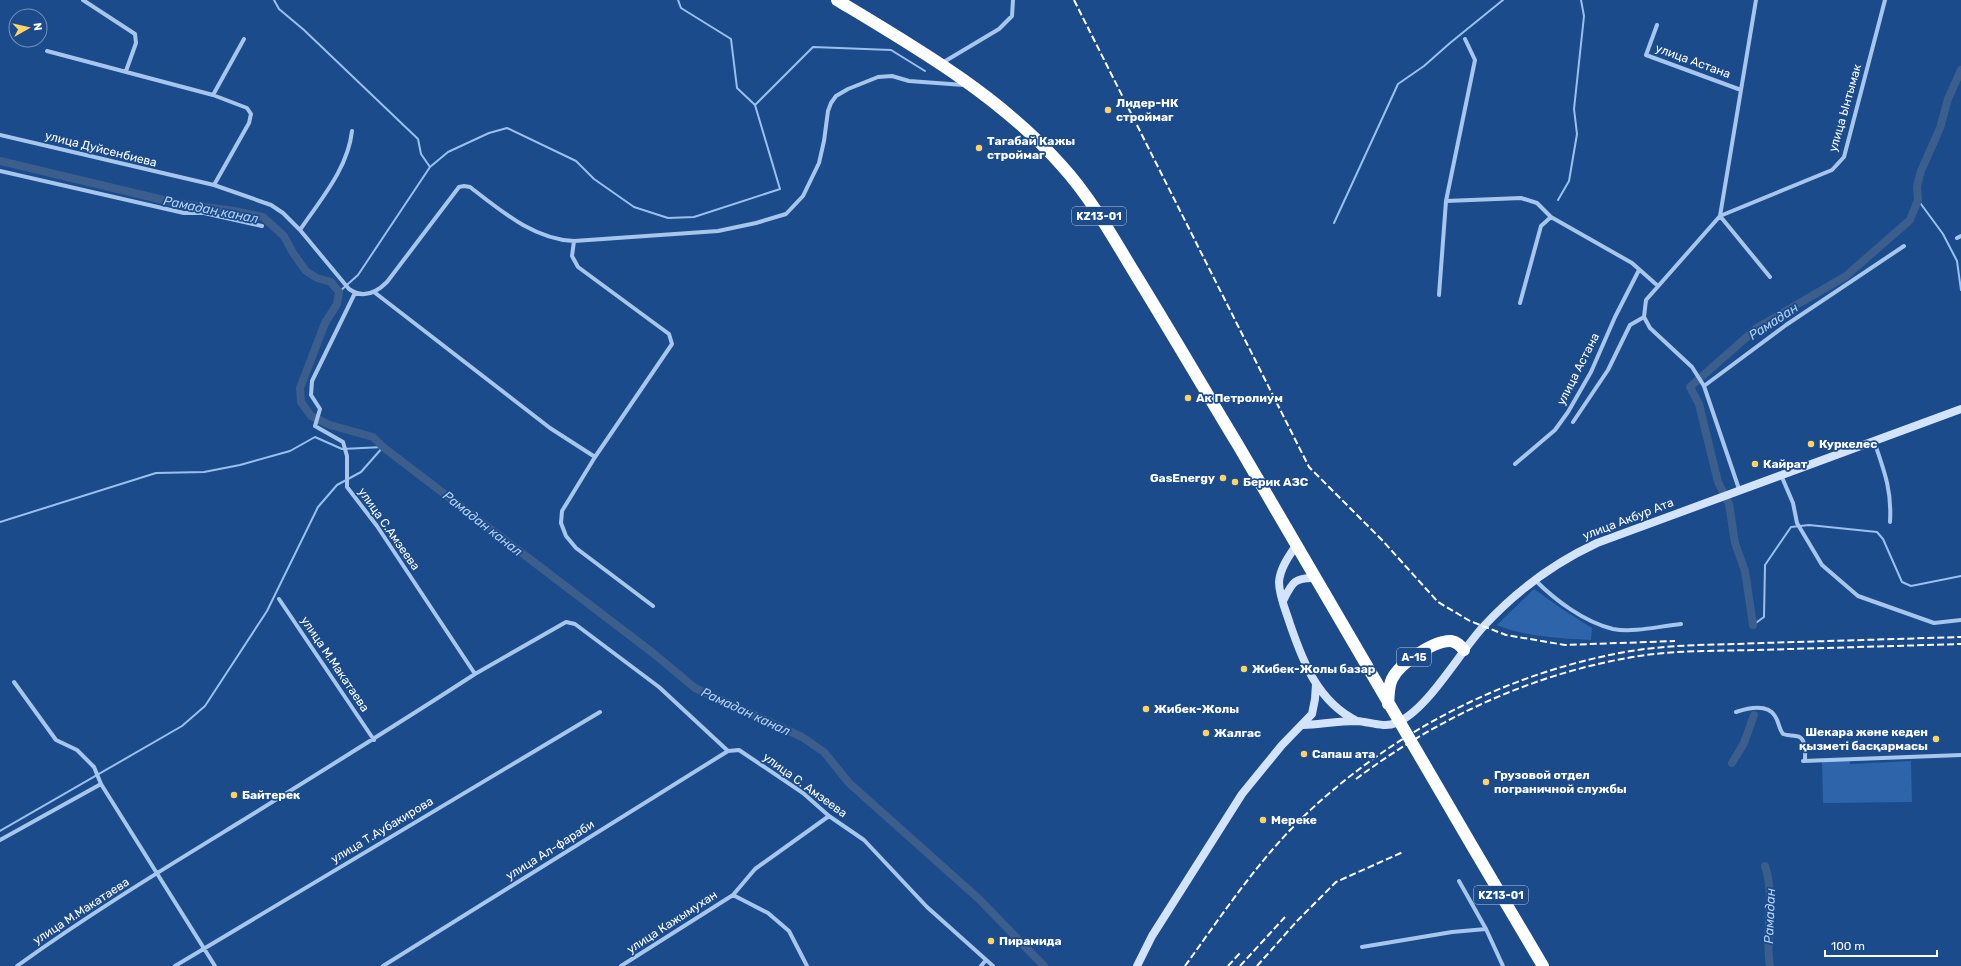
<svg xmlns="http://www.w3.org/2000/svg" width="1961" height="966" viewBox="0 0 1961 966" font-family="Rubik,sans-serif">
	<rect width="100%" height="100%" fill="#1b4b8b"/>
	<path fill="#2e64a9" d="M1534,589L1562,609L1592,628L1591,640C1560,638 1525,637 1497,625Z
		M1822,761H1850V764L1911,761L1912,802L1823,803Z"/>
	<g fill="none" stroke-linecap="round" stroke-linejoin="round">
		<path stroke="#99c0ef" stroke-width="2" d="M274,0L279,9L304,30L418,139L421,154L430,167
			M755,105L813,47L891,50L925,71
			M1558,200L1569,181L1577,134L1574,109L1584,16L1581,0
			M1918,200L1943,234L1957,261L1961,290
			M1334,223L1398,84L1424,66L1450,43L1503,0
			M339,292L358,275L430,167L448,152L489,133L507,128L576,161L594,179L634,207L668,218L694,217L780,189L755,105L737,88L731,39L681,8L678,0
			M0,522L156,473L204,472L240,465L290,451L315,437L342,449L383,447
			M1753,625L1764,617L1765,565L1791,527L1809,525L1877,532L1883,539L1902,582L1911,586L1961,576
			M0,831L182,726L205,706L267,611L318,507L337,485L361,472L383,447"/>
		<path stroke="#3c5e8d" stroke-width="8" d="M0,161L176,203L234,211L263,217L284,236L293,253L306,271L317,278L331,282L339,292L337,304L325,323L300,388L301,402L311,416L330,425L373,437L383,447L653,653L695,688L802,737L824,752L849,783L979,899L1044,966
			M1753,625L1745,571L1735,543L1729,504L1718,482L1699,404L1690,387L1757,328L1846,276L1910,220L1918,200L1917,186L1921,171L1940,128L1948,99L1961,70
			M1732,763L1744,743L1754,715
			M1765,866C1776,898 1764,933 1770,966"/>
		<path stroke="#a6c6ed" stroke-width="4" d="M83,0L135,34L136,43L126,71
			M1657,25L1646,55L1741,90
			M47,51L213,95L247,108L251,114L249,123L214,185
			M942,63L999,29L1012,16L1013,0
			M213,95L244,39
			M0,135L214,185L271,205L283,213L300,230L349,289C363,299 376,293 387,282L459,187L464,186L470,187C500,210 533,239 574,241L718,231L756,223L786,214L803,196L819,163L824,141L828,111L831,103L836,96L848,89L878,77L892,76L909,81L964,85
			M0,171L184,213H204L262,226
			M1446,201L1521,198L1537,203L1551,217L1632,263L1658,286
			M300,230C321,199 348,168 352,131
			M1957,238L1961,236
			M574,241L572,256L578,267L669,334L672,344L595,457L562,511L561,523L566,536L576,548L653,606
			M1770,277L1720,216L1832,170L1844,157L1885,0
			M374,292L550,428L595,457
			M355,293L312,381L311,395L320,409L315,426L343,442L347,456V487L377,526L475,674L566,622L575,624L659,687L728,751L739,750L803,793L829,816L864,840L927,907L993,966
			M1439,295L1446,201L1475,60L1465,39
			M1520,303L1541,226L1551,217
			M1704,386L1786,325L1904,246
			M1573,422L1608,370L1630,325L1644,317
			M1874,441C1884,470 1892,490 1890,522
			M1515,464L1555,430L1568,412L1591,372L1615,317L1639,270
			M1781,475L1793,503L1797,523L1822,565L1858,596L1934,623L1961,620
			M1739,489L1704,386L1692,367L1650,328L1644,317L1646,300L1720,216L1756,0
			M1535,580C1555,600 1584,622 1613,629C1634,633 1660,626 1681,624
			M279,599L374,740
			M14,682L56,740L77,750L94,767L101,784
			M1736,712C1748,708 1767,703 1775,716C1779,722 1779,729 1783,734C1788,736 1792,735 1796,736C1807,737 1805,752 1805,761
			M1803,761L1961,755
			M0,840L101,784L215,966
			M1459,881L1486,929L1503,966
			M733,895L768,913L789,931L807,966
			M1362,947L1452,932L1486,929
			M17,966C89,914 165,868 240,822C319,773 398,724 475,674
			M175,966L600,712
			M383,966L728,751
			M621,966L733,895L755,869L829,816
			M981,966L986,960"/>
		<path stroke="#d3e3f9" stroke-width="8" d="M1297,544C1289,556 1280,568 1279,582C1279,596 1286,611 1290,624C1303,662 1318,702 1357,721
			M1283,601C1292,583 1294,577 1316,578
			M1303,725C1321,724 1339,721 1357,721C1370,722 1384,728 1396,723C1427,711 1459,653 1483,627C1515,592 1554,563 1597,543L1961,409
			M1137,966L1152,936L1242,794L1282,745L1312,714L1315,699L1316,684"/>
		<path stroke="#fff" stroke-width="12" d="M837,0C917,48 1000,96 1062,166C1091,198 1112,236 1134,272C1169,329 1203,387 1238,445C1340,618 1440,793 1543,966
			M1388,704C1389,696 1388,687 1392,679C1399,664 1434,640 1451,641C1457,642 1460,645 1464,650"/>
		<path stroke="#fff" stroke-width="2" stroke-dasharray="7 3" stroke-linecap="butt" d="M1074,0L1309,467L1382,540L1438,602L1470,621L1506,635L1565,645L1675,641
			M1356,779C1436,719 1528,676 1627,658C1670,650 1714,651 1757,650C1825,648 1893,646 1961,644
			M1185,966C1222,915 1257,862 1302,818C1390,733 1504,674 1625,652C1670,644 1717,645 1763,643C1829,641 1895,639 1961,637
			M1228,966L1240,953
			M1240,966L1285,917
			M1257,966L1297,921L1336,882L1403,852"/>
	</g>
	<g fill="#fed363" stroke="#1b4b8b" stroke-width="1.5">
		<circle cx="1108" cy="110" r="4"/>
		<circle cx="979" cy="148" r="4"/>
		<circle cx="1188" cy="398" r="4"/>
		<circle cx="1811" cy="444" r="4"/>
		<circle cx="1755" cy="464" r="4"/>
		<circle cx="1223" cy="478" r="4"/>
		<circle cx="1235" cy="482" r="4"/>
		<circle cx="1244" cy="669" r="4"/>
		<circle cx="1146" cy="709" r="4"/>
		<circle cx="1206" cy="733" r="4"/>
		<circle cx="1936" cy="739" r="4"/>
		<circle cx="1304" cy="754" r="4"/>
		<circle cx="1486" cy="782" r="4"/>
		<circle cx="234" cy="795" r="4"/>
		<circle cx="1263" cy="820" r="4"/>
		<circle cx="991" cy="941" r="4"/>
	</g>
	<g text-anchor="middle" stroke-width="3.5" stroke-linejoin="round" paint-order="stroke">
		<g fill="#1b4b8b" stroke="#bbc9dc" stroke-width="1">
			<rect x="1072" y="207" width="54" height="18" rx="3"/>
			<rect x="1397" y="648" width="34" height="18" rx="3"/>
			<rect x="1474" y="886" width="54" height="18" rx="3"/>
		</g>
		<g font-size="11" font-weight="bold" fill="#fff">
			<text x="1099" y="220">KZ13-01</text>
			<text x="1414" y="661">A-15</text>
			<text x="1501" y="899">KZ13-01</text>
		</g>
		<g font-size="12" fill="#fff" stroke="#1b4b8b">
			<text transform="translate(1693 61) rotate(20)" y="4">улица Астана</text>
			<text transform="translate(1845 108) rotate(-74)" y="4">улица Ынтымак</text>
			<text transform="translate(101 149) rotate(14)" y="4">улица Дуйсенбиева</text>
			<text transform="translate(1578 369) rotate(-63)" y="4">улица Астана</text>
			<text transform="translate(1628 519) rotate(-21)" y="4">улица Акбур Ата</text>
			<text transform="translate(389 529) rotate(55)" y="4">улица С.Амзеева</text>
			<text transform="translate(335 664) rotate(56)" y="4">улица М.Макатаева</text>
			<text transform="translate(805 785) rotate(36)" y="4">улица С. Амзеева</text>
			<text transform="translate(382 830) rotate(-31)" y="4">улица Т.Аубакирова</text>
			<text transform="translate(550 850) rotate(-32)" y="4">улица Ал-фараби</text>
			<text transform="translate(81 911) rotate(-33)" y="4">улица М.Макатаева</text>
			<text transform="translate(672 922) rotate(-33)" y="4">улица Кажымухан</text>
		</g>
		<g font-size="12" font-weight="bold" fill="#fff" stroke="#1b4b8b" text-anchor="start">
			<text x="1116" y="107">Лидер-НК<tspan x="1116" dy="14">строймаг</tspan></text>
			<text x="987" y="145">Тагабай Кажы<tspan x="987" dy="14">строймаг</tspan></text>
			<text x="1196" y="402">Ак Петролиум</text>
			<text x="1819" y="448">Куркелес</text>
			<text x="1763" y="468">Кайрат</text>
			<text x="1215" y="482" text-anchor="end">GasEnergy</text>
			<text x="1243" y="486">Берик АЗС</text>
			<text x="1252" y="673">Жибек-Жолы базар</text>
			<text x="1154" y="713">Жибек-Жолы</text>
			<text x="1928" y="736" text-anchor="end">Шекара және кеден<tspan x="1928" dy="14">қызметі басқармасы</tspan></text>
			<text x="1214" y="737">Жалгас</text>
			<text x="1312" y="758">Сапаш ата</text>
			<text x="1494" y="779">Грузовой отдел<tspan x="1494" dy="14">пограничной службы</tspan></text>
			<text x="242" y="799">Байтерек</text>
			<text x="1271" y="824">Мереке</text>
			<text x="999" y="945">Пирамида</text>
		</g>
		<g font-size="13" font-style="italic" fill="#b2d0f4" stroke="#1b4b8b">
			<text transform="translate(211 209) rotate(11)" y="5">Рамадан канал</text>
			<text transform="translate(1773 321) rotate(-33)" y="5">Рамадан</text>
			<text transform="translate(483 523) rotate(38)" y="5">Рамадан канал</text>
			<text transform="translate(746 711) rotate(25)" y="5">Рамадан канал</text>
			<text transform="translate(1769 916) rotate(-88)" y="5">Рамадан</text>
		</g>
	</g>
	<g transform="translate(28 28) rotate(82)"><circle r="19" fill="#1b4b8b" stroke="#7693b9"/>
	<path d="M0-3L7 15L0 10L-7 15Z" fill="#fed363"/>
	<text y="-6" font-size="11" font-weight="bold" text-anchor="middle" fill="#ffffff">N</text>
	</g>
	<path d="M1825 950v6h112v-6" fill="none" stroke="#ffffff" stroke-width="2"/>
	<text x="1831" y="950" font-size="12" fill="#ffffff" stroke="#1b4b8b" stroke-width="3" paint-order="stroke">100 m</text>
</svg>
